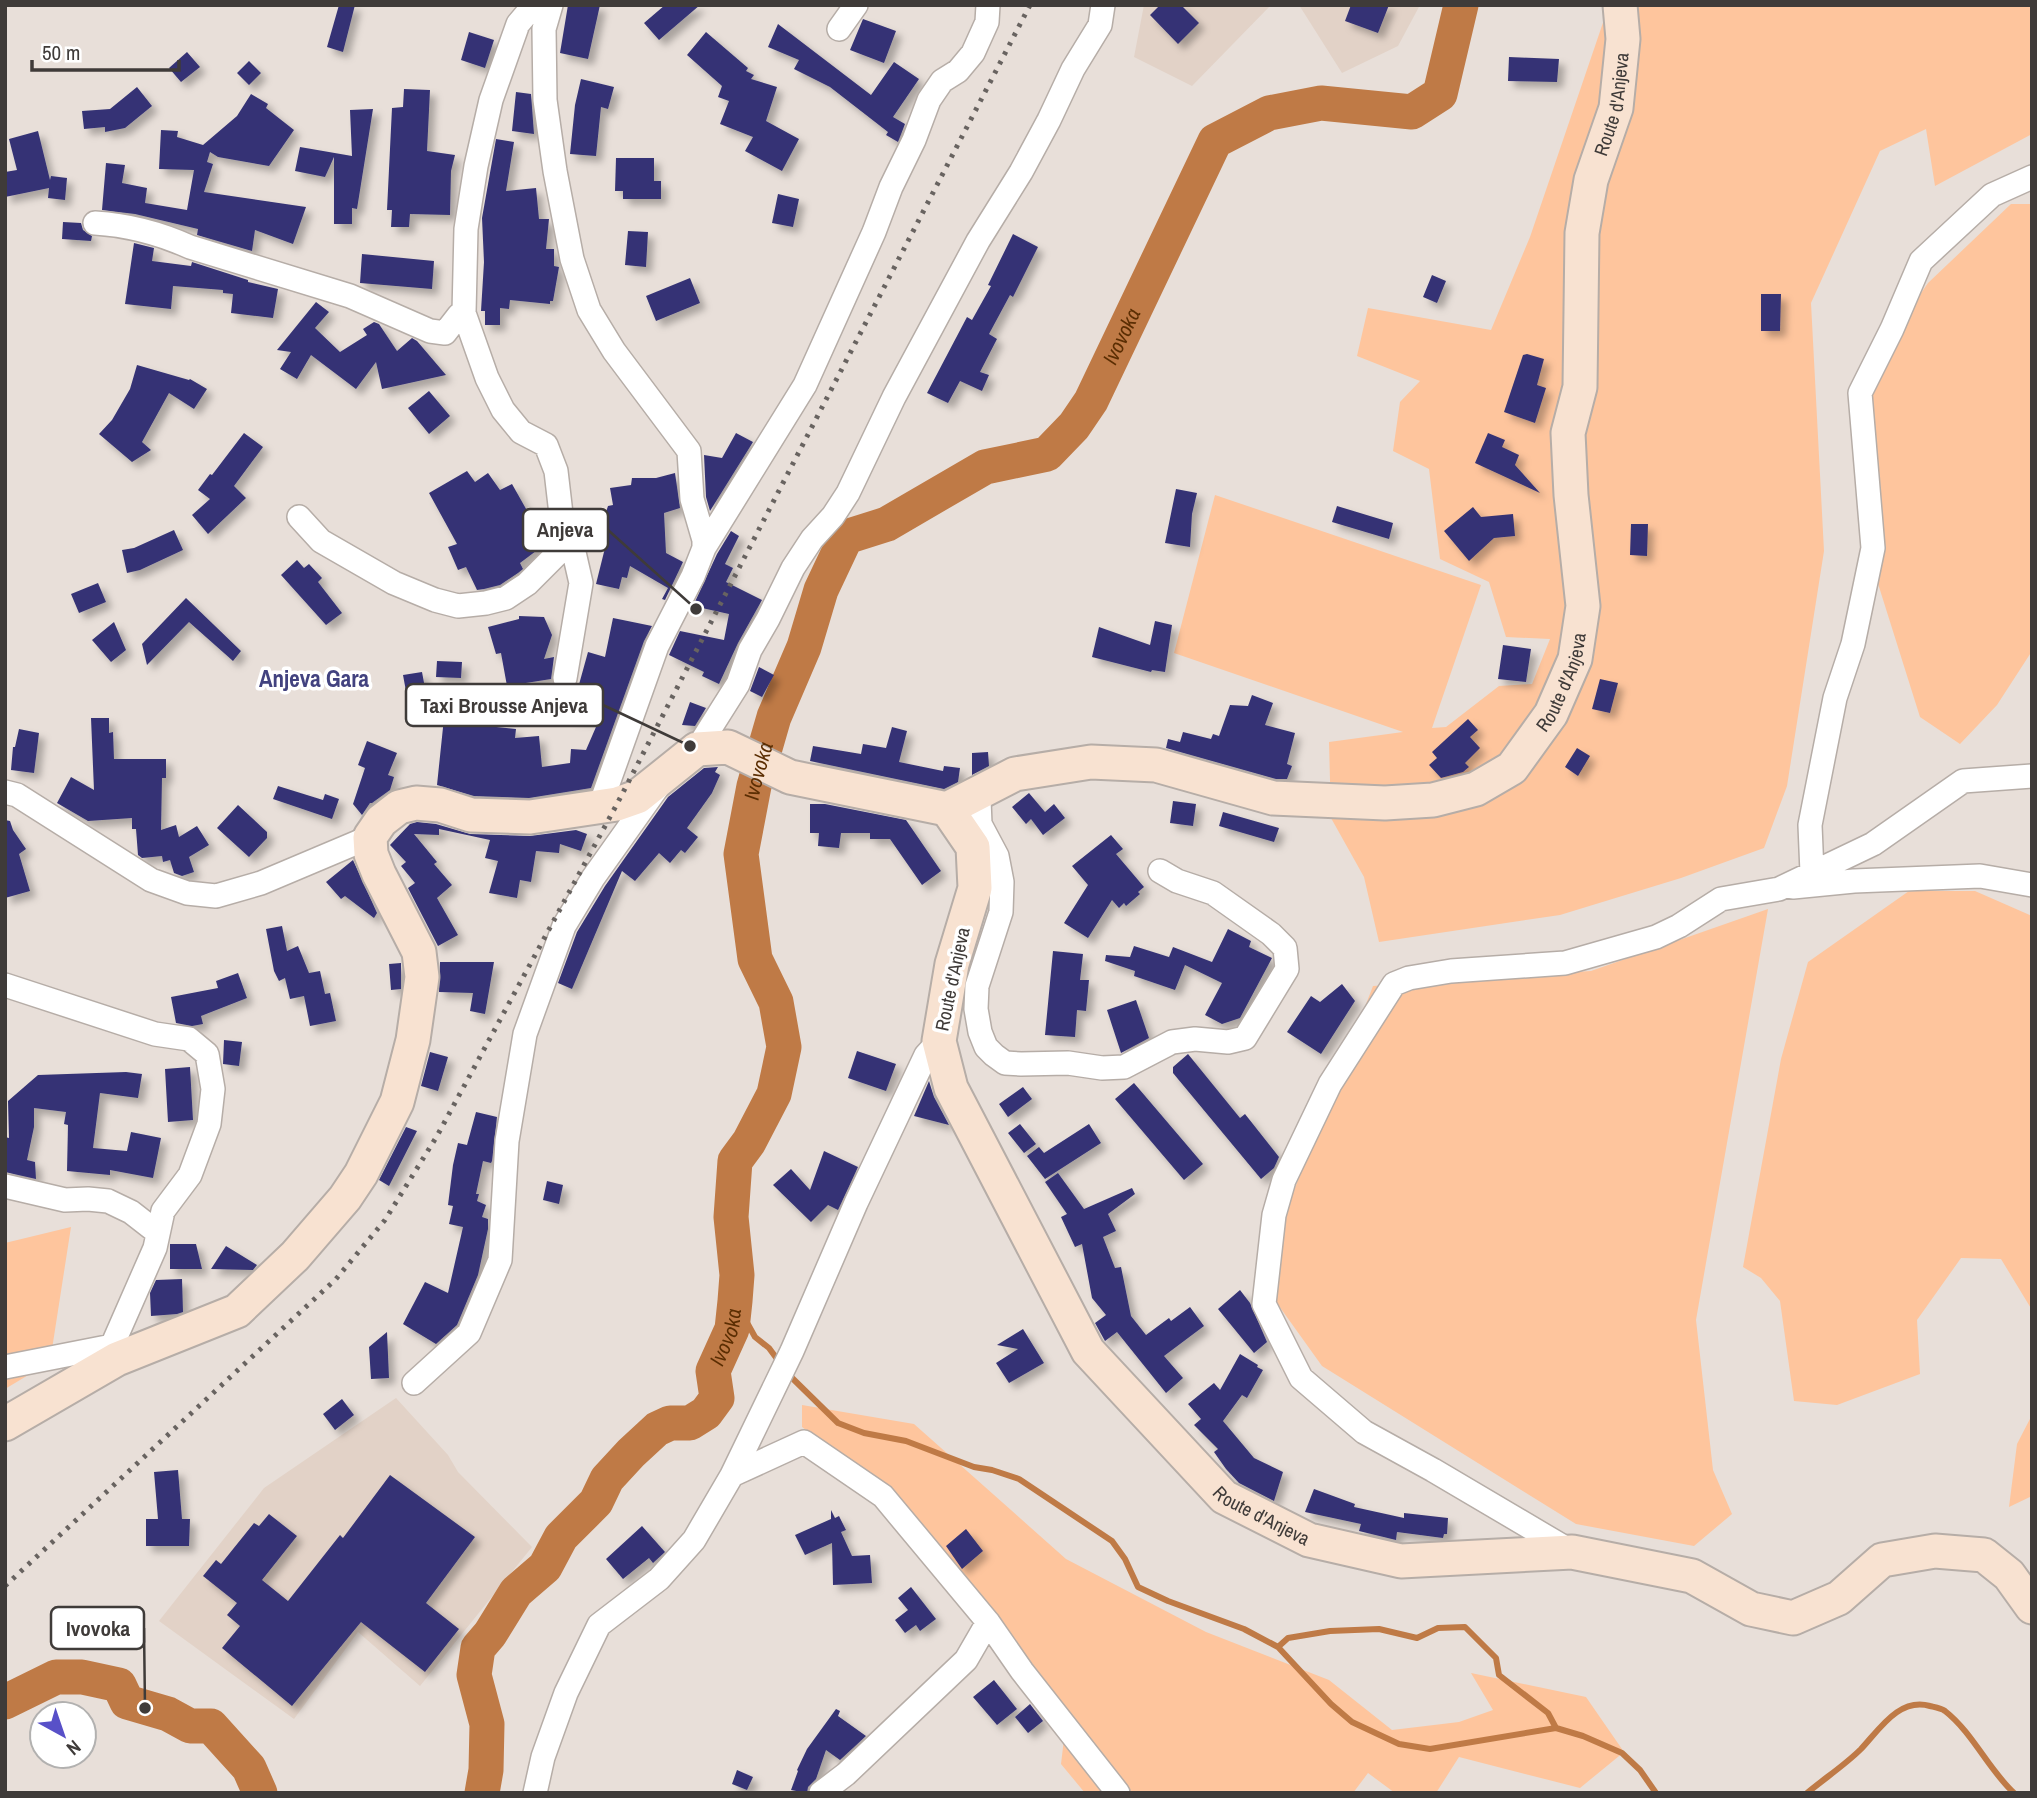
<svg xmlns="http://www.w3.org/2000/svg" width="2037" height="1798" viewBox="0 0 2037 1798" font-family="'Archivo Narrow',sans-serif">
	<defs>
		<filter id="shadow"><feDropShadow dx="6" dy="6" stdDeviation="3.5" flood-color="#0004"/></filter>
	</defs>
	<rect width="100%" height="100%" fill="#e8dfd9"/>
	<path fill="#e2d2c7" d="M1144,5H1271L1192,86L1134,57Z
		M1299,5H1420L1398,46L1342,73Z
		M396,1398L448,1455L458,1472L532,1547L420,1686L358,1632L294,1719L159,1621L264,1488Z"/>
	<path fill="#fec59d" d="M1609,5H2032V134L1935,186L1926,129L1880,151L1811,303L1824,551L1787,786L1764,848L1681,878L1560,915L1379,942L1364,877L1331,818L1329,742L1403,732L1174,653L1215,495L1481,585L1432,728L1446,727L1499,686L1532,684L1550,639L1506,637L1489,582L1440,559L1429,469L1393,451L1400,402L1420,381L1357,356L1368,308L1491,330L1530,237Z
		M2011,204H2032V651L1997,705L1960,744L1920,717L1863,536L1858,384L1928,283Z
		M1909,891H1975L2032,916V1310L2001,1259L1961,1258L1917,1320L1920,1374L1837,1405L1794,1401L1780,1301L1761,1278L1743,1267L1781,1059L1808,962Z
		M1768,909L1696,1320L1713,1470L1732,1514L1694,1546L1576,1524L1322,1366L1274,1299L1281,1224L1373,986L1591,971Z
		M71,1227L50,1362L5,1389V1243Z
		M802,1405L914,1424L1066,1559L1206,1632L1329,1680L1392,1730L1459,1722L1493,1710L1471,1673L1586,1697L1624,1752L1580,1788L1459,1757L1436,1793H1395L1368,1773L1353,1793H1085L1061,1764L1067,1714L876,1480L802,1427Z
		M2032,1415V1496L2009,1507L2017,1444Z"/>
	<g fill="none" stroke-linecap="round" stroke-linejoin="round">
		<path stroke="#bf7a46" stroke-width="6" d="M735,1301L755,1337L769,1348L780,1363
			M786,1372L838,1423L864,1433L906,1441L974,1467L992,1470L1019,1479L1112,1541L1125,1559L1138,1587L1168,1601L1244,1629L1278,1647L1331,1704L1352,1722L1399,1744L1430,1749L1556,1728L1583,1736L1622,1753L1640,1770L1656,1793
			M1278,1647L1288,1638L1330,1631L1379,1629L1417,1638L1438,1628L1465,1627L1496,1658L1499,1675L1548,1713L1556,1728
			M1807,1793C1825,1778 1845,1765 1861,1749C1879,1730 1899,1697 1930,1706C1934,1707 1941,1708 1945,1711C1973,1733 1988,1769 2014,1793"/>
		<g stroke="#bf7a46" stroke-width="35">
			<path d="M5,1702L56,1677H82L119,1685L127,1702L168,1714L190,1726H211L249,1768L260,1793"/>
			<path id="s1" d="M482,1793L486,1770L487,1724L474,1675L478,1648L490,1634L516,1592L545,1567L561,1537L596,1502L607,1479L631,1453L657,1429L670,1423H690L706,1413L717,1398L713,1371L732,1329L735,1301L737,1275L731,1217L735,1161L749,1142L774,1094L784,1047L776,1002L755,959L741,854L754,786L774,717L804,647L821,590L846,537L887,524L985,467L1047,454L1074,426L1091,401L1215,141L1269,113L1321,103L1412,112L1440,94L1461,5"/>
		</g>
	</g>
	<path fill="#353374" filter="url(#shadow)" d="M339,5H355L343,52L327,47Z
		M568,5H600L588,59L560,53Z
		M665,5H700L659,40L644,23Z
		M1160,5H1181L1199,23L1178,44L1150,15Z
		M1351,5H1389L1378,33L1345,21Z
		M863,19L896,31L884,63L850,50Z
		M778,24L871,95L894,62L919,79L893,117L905,124L898,142L886,135L888,132L830,87L794,69L799,60L768,47Z
		M469,32L494,40L485,68L461,60Z
		M706,32L748,68L746,71L754,75L751,79L777,87L766,121L799,139L782,171L745,151L753,137L720,124L729,101L718,97L722,86L687,55Z
		M187,52L200,67L181,82L169,68Z
		M1509,57L1559,59L1557,82L1508,81Z
		M249,61L261,73L249,85L237,73Z
		M581,79L614,87L608,109L601,107L596,156L570,154L575,105Z
		M137,87L152,106L125,128L105,132V127L84,129L82,111L110,109Z
		M404,89L430,90L427,151L455,155L451,171L450,215L410,214L409,227H391L392,210H387L392,108L403,107Z
		M516,92L531,94L534,134L512,131Z
		M251,94L268,104L266,108L294,130L269,166L218,157L210,152L207,162L213,164L204,192L306,207L293,244L255,230L252,251L197,235L198,229L135,214L102,210L106,163L125,165L122,183L147,188L145,203L187,210L194,170L159,169L161,130L178,131L177,137L203,145L237,116Z
		M373,109L357,209L352,208V224H334V157L325,177L295,171L300,147L352,156L350,110Z
		M38,131L50,180L51,176L67,178L65,200L48,198L49,188L5,197V172L17,170L9,139Z
		M496,139L514,142L506,191L536,188L539,219H549L546,249H554V266L559,267L553,301H550V304L510,300L509,309L500,308V325H485V311H481L484,262L482,218Z
		M616,158H654V181H661V199H623V191H615Z
		M778,194L799,199L793,227L772,223Z
		M63,222L81,223L83,230L92,236L91,241L62,239Z
		M628,231L648,232L646,267L625,265Z
		M1013,234L1038,247L1013,297L1010,295L989,334L997,339L980,372L989,375L982,391L960,381L948,403L927,393L967,317L972,320L991,286L988,285Z
		M134,243L154,248L152,261L191,266L192,262L248,280V282L278,289L273,318L231,313L233,294L223,293V290L173,286L171,309L125,304Z
		M362,254L434,261L432,289L360,283Z
		M1432,275L1446,281L1437,303L1423,297Z
		M690,278L700,303L656,321L646,296Z
		M1761,294H1781L1780,331H1761Z
		M316,302L329,312L315,328L340,352L367,335L363,329L374,322L379,324L397,351L412,338L417,341L446,375L382,389L376,362L356,389L311,355L297,379L280,369L291,352L277,350Z
		M1527,354L1544,359L1537,385L1546,388L1535,423L1504,412L1523,355Z
		M137,365L189,380L190,379L207,389L194,409L169,393L142,442L151,450L132,462L99,434L112,420L130,389Z
		M429,391L450,416L429,434L408,408Z
		M244,433L263,447L234,486L246,498L208,534L192,515L210,499L198,490L210,474L212,475Z
		M736,433L753,442L710,511L706,497L704,455L722,458Z
		M1488,433L1505,440L1502,447L1519,455L1515,465L1540,493L1475,463Z
		M467,471L475,482L488,473L500,490L512,484L534,523L538,520L552,539L520,563L523,569L518,573L500,585L484,589L477,590L466,567L458,570L448,547L457,544L429,493Z
		M675,473L680,508L664,513L666,553L683,562L665,600L662,599L668,588L630,566L627,578L622,577L619,589L596,584L605,548L601,546L606,525L602,524L608,506L613,505L610,488L631,485L632,478H656Z
		M1176,489L1197,493L1192,514L1190,547L1165,543Z
		M1337,506L1393,523L1389,539L1332,522Z
		M1473,507L1481,517L1513,514L1515,536L1494,538L1469,561L1444,531Z
		M1631,524H1648L1647,556L1630,555Z
		M174,530L183,550L140,570L127,573L122,550L134,548Z
		M731,531L739,536L725,564L733,568L726,582L762,600L738,643L719,684L702,676L704,672L669,655L680,631L724,640L729,614L693,606L717,554Z
		M297,560L304,568L309,564L322,578L318,582L342,613L326,625L281,575Z
		M98,583L106,602L79,613L71,594Z
		M186,598L241,651L233,661L189,622L147,665L142,644Z
		M519,616L544,617L552,635L544,659L554,657L551,679L507,686L501,653L496,654L488,627L519,619Z
		M613,618L652,626L644,641L591,788L529,798L474,796L437,785L444,718L467,722V724L516,729L515,738L539,736L542,767L570,763L571,749L586,750L599,720L570,717L588,652L605,657Z
		M1155,621L1172,625L1165,672L1152,670L1151,672L1092,657L1099,627L1150,645Z
		M114,622L126,650L111,662L92,640Z
		M1503,645L1531,649L1526,682L1498,679Z
		M437,661L462,662L461,678L436,677Z
		M759,667L774,675L762,697L750,691Z
		M422,672L427,699L408,702L403,675Z
		M1600,679L1618,683L1610,713L1592,709Z
		M1252,695L1273,703L1265,725L1295,733L1287,764L1292,766L1287,779H1276L1166,748L1168,739L1180,742L1183,732L1211,739L1213,734L1219,736L1230,705L1248,706Z
		M690,702L706,708L695,726L682,725Z
		M91,718H109V733L113,732L114,759H166V778H162L161,830L176,825L179,837L197,826L209,845L189,857L194,872L182,876L174,873L170,860L163,862L162,856L142,858L138,855L136,829H132V818L88,821L57,803L71,777L94,790Z
		M1468,719L1478,730L1470,737L1480,748L1465,763L1469,767L1463,772L1441,778L1429,765L1437,758L1432,752Z
		M892,727L907,731L899,762L943,771L944,766L960,768L958,782L944,789L810,761L813,746L861,754L863,744L886,748Z
		M19,729L39,733L34,773L11,770L13,747H15Z
		M367,741L397,753L388,775L394,777L390,790L372,803H370L362,815L353,804L365,768L358,765Z
		M1577,748L1590,756L1578,776L1565,767Z
		M988,752L989,766L972,775V753Z
		M718,767L715,772L720,775L712,793L687,828L698,837L685,853L681,850L670,863L659,853L635,881L622,871L572,989L558,983L577,932L605,886L668,797L704,768Z
		M278,786L323,800L325,794L339,799L332,819L273,799Z
		M1029,793L1045,812L1054,804L1065,818L1043,835L1031,819L1026,824L1012,807Z
		M1173,801L1196,804L1193,826L1170,823Z
		M810,804H825L906,820L941,871L922,885L890,839H870V833H841L839,848L818,846L819,833H810Z
		M238,805L267,832V838L249,857L217,828Z
		M1223,812L1279,828L1274,842L1219,826Z
		M5,820L10,821L13,830L26,849L19,854L30,891L5,898Z
		M417,822L436,824L470,834L530,836L576,830L587,834L581,851L560,844L559,853L536,851L531,882L520,880L517,898L489,893L498,861L485,858L490,840L439,829V835L414,834L437,862L434,864L452,885L437,898L458,935L438,946L408,888L415,883L401,866L406,862L390,845L410,824Z
		M1111,835L1123,849L1116,854L1144,887L1138,892L1140,894L1126,906L1124,903L1119,908L1112,900L1088,938L1064,923L1088,885L1072,866Z
		M353,860L377,913L374,918L345,896L341,899L326,882Z
		M282,926L287,951L298,946L309,973L320,971L325,994L330,993L336,1021L310,1026L304,996L290,999L285,978L279,981L274,971L266,929Z
		M1228,929L1251,941L1249,947L1272,958L1240,1018L1222,1024L1205,1015L1222,983L1185,965L1175,990L1134,976L1135,971L1105,961L1106,955L1130,957L1134,946L1169,957L1173,947L1212,962Z
		M1053,951L1083,954L1080,980H1089L1086,1011L1077,1010L1075,1037L1045,1035Z
		M440,962H494L485,1014L470,1011L473,993L439,992Z
		M401,963V989L391,990L389,964Z
		M238,973L247,998L201,1016L203,1024L192,1026L176,1023L171,997L218,988L216,981Z
		M1342,984L1355,1001L1321,1054L1287,1032L1311,996L1320,1002Z
		M1136,1000L1149,1038L1121,1053L1107,1010Z
		M224,1040L242,1042L239,1066L223,1064Z
		M857,1051L896,1064L886,1091L848,1078Z
		M430,1052L448,1057L438,1091L421,1086Z
		M1188,1054L1240,1118L1245,1114L1279,1157L1274,1168L1261,1179L1173,1073V1067Z
		M190,1067L193,1120L168,1122L165,1069Z
		M126,1072L142,1074L138,1098L100,1093L93,1148L127,1151L131,1132L161,1138L153,1178L110,1170V1175L67,1171L68,1125L64,1124L66,1112L34,1108V1127L27,1160L35,1162L36,1179L5,1172V1137L9,1138L8,1101L38,1075Z
		M929,1081L934,1097L949,1125L914,1116Z
		M1134,1083L1203,1164L1184,1180L1115,1099Z
		M1023,1087L1032,1099L1008,1117L999,1104Z
		M476,1112L497,1117L492,1161L491,1163L483,1161L476,1194H479L477,1201L486,1205L482,1217L488,1219V1229L478,1275L457,1325L436,1344L403,1324L425,1282L448,1293L463,1227L449,1224L453,1206L448,1205L453,1165L458,1143L467,1145Z
		M1020,1124L1036,1144L1024,1153L1008,1133Z
		M1089,1124L1101,1143L1045,1179L1027,1156L1039,1147L1044,1153Z
		M406,1127L417,1131L389,1186L379,1180Z
		M824,1151L858,1167L838,1210L828,1205L811,1222L773,1185L791,1169L810,1190Z
		M1058,1173L1084,1209L1132,1188L1135,1194L1108,1214L1116,1231L1103,1237L1115,1268L1121,1267L1131,1316L1146,1335L1169,1318L1171,1321L1190,1307L1204,1326L1164,1356L1183,1378L1166,1393L1117,1332L1105,1341L1095,1323L1106,1315L1092,1298L1082,1244L1075,1247L1061,1217L1067,1214L1045,1182Z
		M547,1181L563,1185L559,1204L543,1200Z
		M170,1244H196L202,1269H170Z
		M226,1246L257,1265L253,1270L211,1269Z
		M182,1279L183,1312L177,1314L151,1316L150,1293L156,1280Z
		M1240,1290L1250,1303L1267,1342L1254,1353L1218,1309Z
		M1023,1329L1044,1363L1009,1383L996,1363L1018,1349L997,1345Z
		M387,1332L389,1378L371,1379L369,1347Z
		M1240,1354L1258,1365L1257,1367L1263,1370L1247,1398L1242,1395L1223,1421L1254,1458L1283,1472L1274,1501L1239,1483L1226,1469L1214,1452L1218,1449L1194,1425L1201,1419L1188,1404L1214,1383L1220,1390Z
		M342,1399L354,1415L335,1430L323,1414Z
		M178,1470L182,1519H190L189,1546H146V1519H158L154,1472Z
		M390,1475L475,1537L426,1603L459,1629L425,1672L361,1622L292,1706L222,1648L240,1626L227,1615L237,1603L203,1576L216,1560L221,1564L254,1523L259,1526L269,1514L297,1536L262,1580L288,1601L340,1535L343,1538Z
		M1314,1489L1355,1504L1354,1507L1404,1518V1513L1448,1518L1447,1534H1444L1443,1538L1397,1532L1396,1540L1359,1531L1361,1524L1305,1512Z
		M831,1510L835,1518L839,1516L846,1530L841,1532L852,1556L870,1555L872,1583L833,1585L832,1543L805,1555L795,1535L831,1519Z
		M642,1526L665,1552L653,1563L649,1558L623,1579L606,1559Z
		M966,1529L983,1551L962,1569L946,1546Z
		M911,1587L936,1619L920,1631L916,1625L905,1633L895,1620L908,1610L898,1598Z
		M994,1680L1017,1709L997,1725L973,1697Z
		M1030,1704L1043,1721L1028,1733L1015,1717Z
		M836,1709L840,1711L838,1716L866,1736L840,1760L826,1750L816,1779L808,1787L807,1793L791,1790L798,1771L797,1770L807,1749Z
		M737,1770L753,1777L747,1790L732,1784Z"/>
	<g fill="none" stroke-linecap="round" stroke-linejoin="round">
		<defs>
			<path id="street" d="M534,5L518,24L491,100L476,166L466,229L464,313L487,378L503,410L521,432L546,445L556,471L561,514L573,548L581,583L565,678
				M551,5L544,29L545,100L555,171L572,259L589,310L614,351L689,451L692,499L704,540V548L693,576L657,646L600,806
				M839,29L856,5
				M95,223C129,225 159,233 190,247L350,296L430,331L445,333L459,315L464,313
				M299,517L321,541L394,583L435,600L458,606L486,603L506,598L527,584L559,552L573,548
				M704,548L805,385L874,232L891,187L914,140L929,100L942,81L958,71L973,53L987,22L988,5
				M697,749L738,684L750,650L768,619L793,568L812,539L833,516L848,493L894,397L978,241L1021,172L1049,120L1073,69L1100,25L1103,5
				M982,790L979,800L980,824L997,856L1002,882L1001,912L977,986L976,1009L980,1032L986,1047L994,1055L1005,1063L1021,1064L1068,1063L1102,1068L1124,1067L1172,1042L1195,1039L1228,1042L1245,1038L1287,969L1285,948L1271,934L1213,893L1177,881L1160,871
				M5,792L17,795L151,880L187,893L216,896L261,883L370,837
				M1812,873L1810,825L1835,698L1853,644L1873,548L1860,393L1892,329L1921,261L1992,195L2032,177
				M1793,887L1854,881L1980,876L2032,885
				M5,985L155,1034L189,1039L207,1054L213,1089L209,1124L190,1175L163,1211L155,1248L112,1346
				M5,1186L65,1200L88,1199L108,1201L131,1212L158,1233
				M5,1367L112,1346L117,1359
				M414,1383L469,1333L500,1260L507,1141L525,1034L564,926L593,878L657,788
				M732,1475L792,1351L856,1203L926,1055L939,1041
				M1572,1552L1433,1470L1364,1432L1301,1378L1264,1304L1274,1215L1284,1180L1330,1084L1394,984L1409,978L1451,971L1565,963L1656,937L1679,926L1721,899L1779,889L1873,844L1963,781L2032,776
				M535,1793L543,1757L566,1693L599,1625L659,1579L694,1540L732,1475L804,1442L883,1496L988,1622L1022,1671L1118,1793
				M821,1793L846,1774L966,1660L988,1622"/>
			<g id="secondary">
				<path id="s2" d="M947,809L973,847L975,888L952,964L939,1041L951,1088L1088,1351L1224,1497L1309,1540L1401,1561L1572,1552L1692,1576L1751,1609L1793,1618L1839,1598L1882,1560L1935,1551L1984,1555L2009,1575L2032,1607"/>
				<path id="s3" d="M5,1424L117,1359L237,1311L295,1256L345,1198L361,1174L397,1102L413,1040L422,977L419,952L379,874L371,854L370,837L381,821L399,807L416,803L440,805L471,815L530,817L617,804L637,797L697,749L728,747L790,777L947,809L1015,774L1091,762L1156,765L1273,798L1385,803L1433,800L1476,789L1512,768L1551,714L1575,659L1583,606L1571,495L1568,433L1580,387L1582,233L1591,180L1616,108L1623,39L1620,5"/>
			</g>
		</defs>
		<use href="#street" stroke="#b6ada7" stroke-width="26"/>
		<use href="#secondary" stroke="#b6ada7" stroke-width="37"/>
		<use href="#street" stroke="#fff" stroke-width="23"/>
		<use href="#secondary" stroke="#f8e2d1" stroke-width="33"/>
		<path stroke="#686360" stroke-width="5" stroke-dasharray="3.5 7" stroke-linecap="butt" d="M5,1586L336,1279L385,1220L437,1136L617,804L1030,5"/>
	</g>
	<g text-anchor="middle" stroke-width="7" stroke-linejoin="round" paint-order="stroke">
		<g font-size="19" fill="#3f3b39" stroke="#fff">
			<text dy="7" stroke="none"><textPath href="#s3" startOffset="2700">Route d'Anjeva</textPath></text>
			<text dy="7" stroke="none"><textPath href="#s3" startOffset="2112">Route d'Anjeva</textPath></text>
			<text transform="translate(952 979) rotate(-78)" y="7">Route d'Anjeva</text>
			<text dy="7" stroke="none"><textPath href="#s2" startOffset="831">Route d'Anjeva</textPath></text>
		</g>
		<g font-size="21" font-style="italic" fill="#5b2e03" stroke="#fff">
			<text dy="7" stroke="none"><textPath href="#s1" startOffset="1768">Ivovoka</textPath></text>
			<text dy="7" stroke="none"><textPath href="#s1" startOffset="1157">Ivovoka</textPath></text>
			<text dy="7" stroke="none"><textPath href="#s1" startOffset="569">Ivovoka</textPath></text>
		</g>
		<g font-size="23" font-weight="bold" fill="#42427f" stroke="#fff">
			<text x="314" y="687">Anjeva Gara</text>
		</g>
	</g>
	<path fill="none" stroke="#3f3b39" stroke-width="2.5" d="M696 609L608 530M690 746L603 705M145 1708L144 1628"/>
	<g fill="#3f3b39" stroke="#fff" stroke-width="2.5">
		<circle cx="696" cy="609" r="7"/>
		<circle cx="690" cy="746" r="7"/>
		<circle cx="145" cy="1708" r="7"/>
	</g>
	<g fill="#fff" stroke="#3f3b39" stroke-width="2.5">
		<rect x="523" y="509" width="85" height="42" rx="7"/>
		<rect x="406" y="684" width="197" height="42" rx="7"/>
		<rect x="51" y="1607" width="93" height="42" rx="7"/>
	</g>
	<g font-size="21" text-anchor="middle" font-weight="bold" fill="#3f3b39">
		<text x="565" y="537">Anjeva</text>
		<text x="504" y="713">Taxi Brousse Anjeva</text>
		<text x="98" y="1636">Ivovoka</text>
	</g>
	<rect width="2037" height="1798" fill="none" stroke="#3f3b39" stroke-width="14"/>
	<g transform="translate(63 1735) rotate(140)"><circle r="33" fill="#ffffff" stroke="#b2b1b0" stroke-width="2"/>
	<path d="M0-5L12 26L0 18L-12 26Z" fill="#5850c8"/>
	<text y="-10" font-size="19" font-weight="bold" text-anchor="middle" fill="#3f3b39">N</text>
	</g>
	<path d="M32 60v10h147v-10" fill="none" stroke="#3f3b39" stroke-width="3.5"/>
	<text x="42" y="60" font-size="21" fill="#3f3b39" stroke="#ffffff" stroke-width="5" paint-order="stroke">50 m</text>
</svg>
